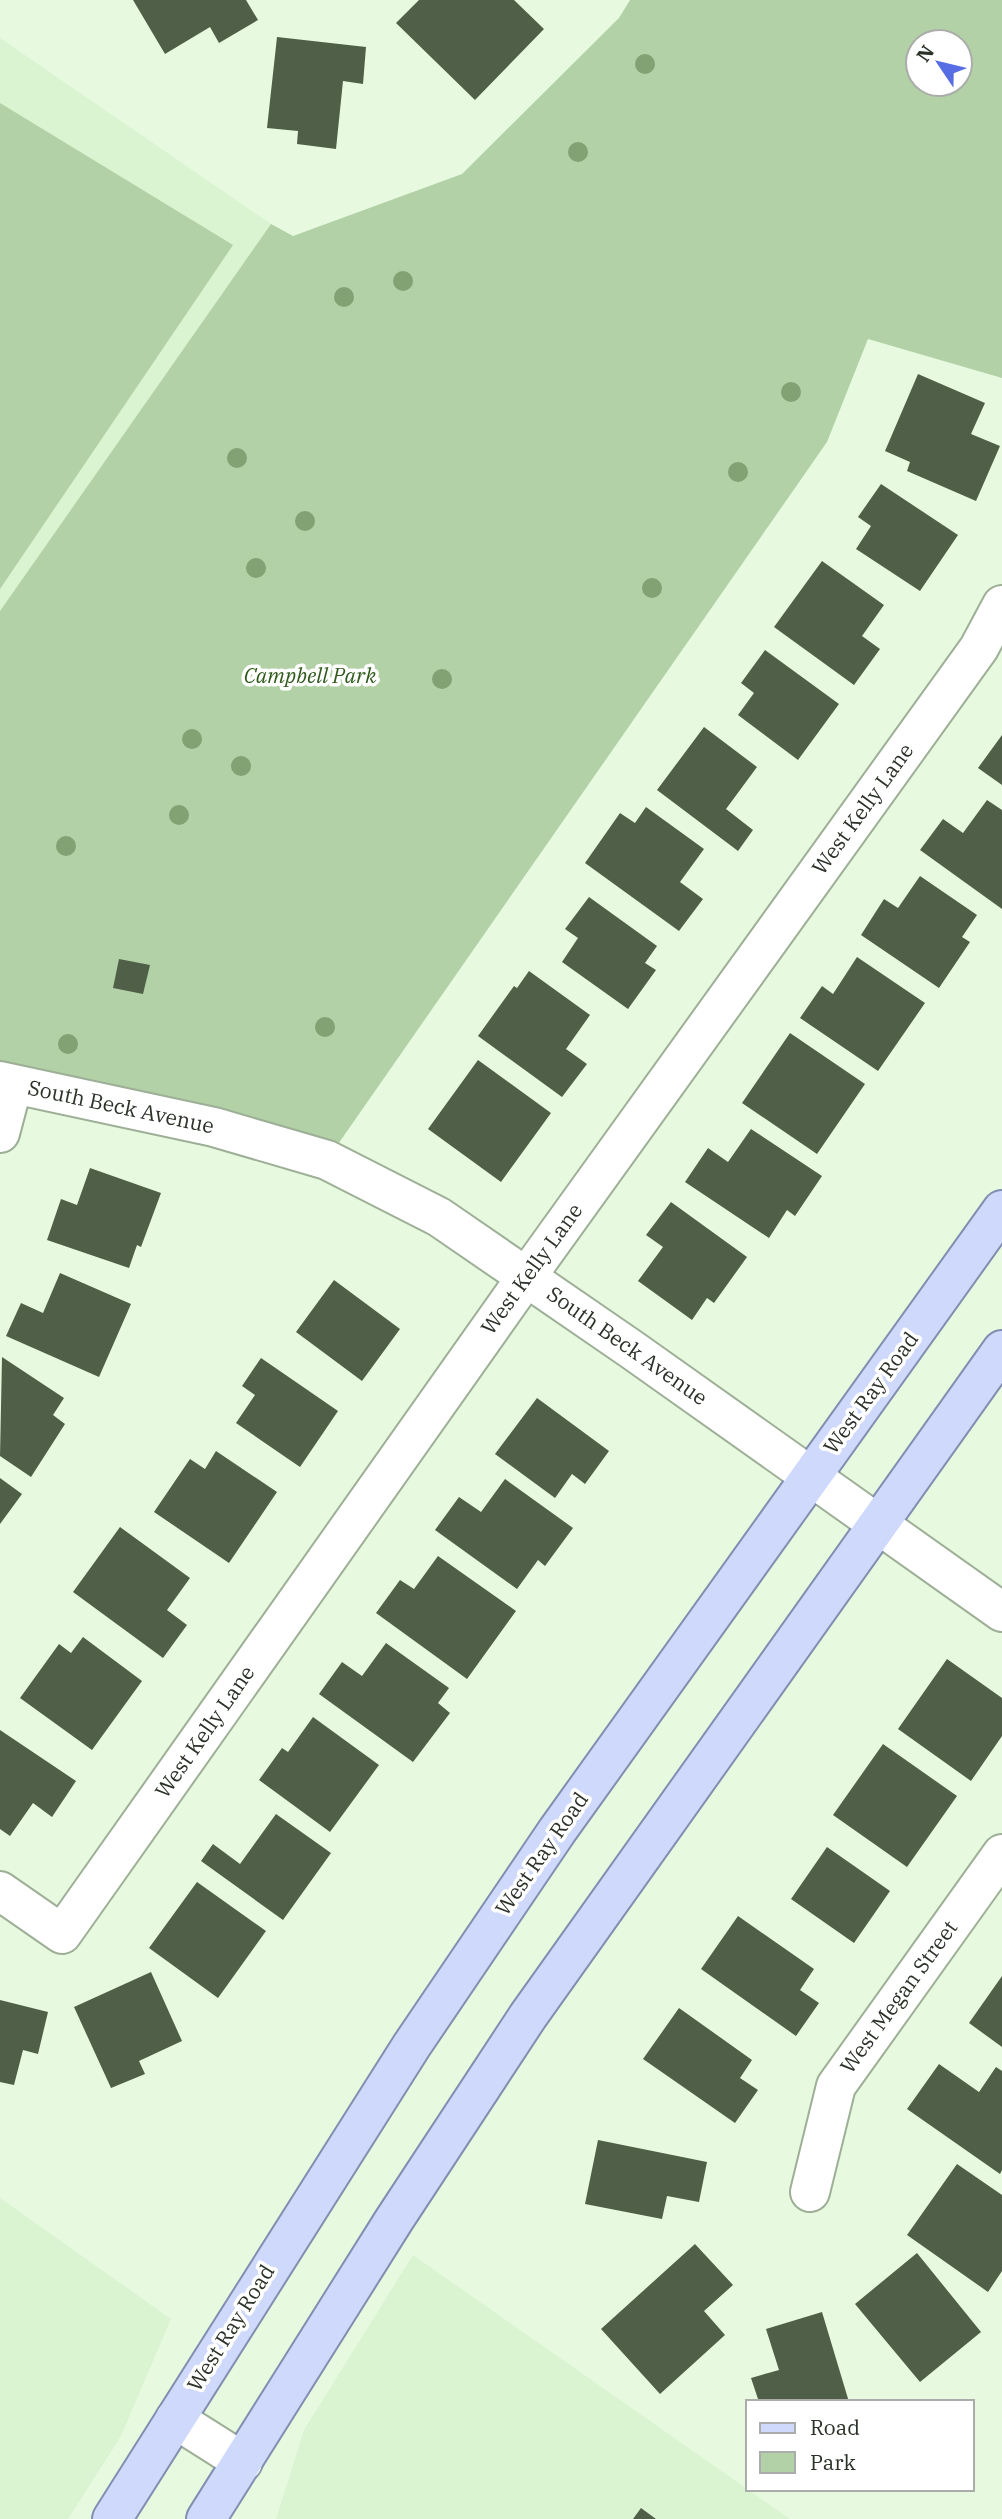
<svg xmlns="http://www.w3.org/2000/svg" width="1002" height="2519" viewBox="0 0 1002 2519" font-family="'IBM Plex Serif',serif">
	<rect width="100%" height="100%" fill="#e7fadf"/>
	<path fill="#daf3d1" d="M0,38L271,224L0,611Z
		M0,2198L171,2319L121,2436L68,2519H0Z
		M413,2255L790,2519H276L304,2430Z"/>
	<path fill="#b2d1a7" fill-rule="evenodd" d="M630,0H1002V378L868,339L827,442L327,1160L0,1081V611L271,224L293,236L462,174L619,18ZM918,42H960V84H918Z
		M0,103L233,245L0,589Z"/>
	<path fill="#4f5f48" d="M133,0H246L258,20L219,43L210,27L165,54Z
		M419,0H514L544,29L475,100L396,23Z
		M277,37L366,47L363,84L343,81L336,149L297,144L298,131L267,128Z
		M918,374L985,403L971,434L1000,446L976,501L907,471L910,462L885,451Z
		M881,484L958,535L920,591L856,549L871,526L858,517Z
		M822,561L884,605L862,636L880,649L854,685L774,627Z
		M765,650L839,704L798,760L738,715L754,693L741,683Z
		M704,727L757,767L726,809L753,830L738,851L657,790Z
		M1002,735V785L978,768Z
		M987,800L1002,810V909L920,850L943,819L963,833Z
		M646,807L704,849L680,882L703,899L679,931L585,863L620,813L635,823Z
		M920,876L977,915L962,937L970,942L939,988L861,935L884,899L898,908Z
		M589,897L657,946L645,963L656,970L628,1009L562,962L578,938L565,929Z
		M857,957L925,1003L878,1071L800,1018L822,986L833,994Z
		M119,959L150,965L143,994L113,988Z
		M529,971L590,1015L566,1049L587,1064L562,1097L478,1036L514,986L517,988Z
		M790,1033L865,1084L817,1154L742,1103Z
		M478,1060L551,1113L501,1182L428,1129Z
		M751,1129L822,1176L795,1216L787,1210L769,1238L685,1182L708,1148L728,1162Z
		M90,1168L161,1193L141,1247L137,1245L129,1268L47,1240L61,1199L77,1205Z
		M671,1202L747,1257L714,1303L707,1298L692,1320L638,1281L663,1247L646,1235Z
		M60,1273L131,1304L99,1377L6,1336L21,1303L43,1313Z
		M334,1280L400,1329L362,1381L296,1332Z
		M2,1357L64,1398L53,1415L65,1424L31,1477L0,1456Z
		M261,1358L338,1411L300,1467L236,1423L255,1395L242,1386Z
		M537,1398L609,1451L585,1484L572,1474L555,1498L495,1454Z
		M216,1451L277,1492L229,1563L154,1512L190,1459L205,1469Z
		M0,1478L22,1494L0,1524Z
		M505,1479L573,1528L545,1566L538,1560L517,1589L435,1530L459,1497L481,1512Z
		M120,1527L190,1578L167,1610L187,1625L163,1658L73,1592Z
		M438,1556L516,1611L467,1679L376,1613L400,1580L414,1589Z
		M83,1637L142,1681L92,1750L20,1698L59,1644L71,1653Z
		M386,1643L449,1688L438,1703L450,1713L413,1762L319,1694L342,1662L362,1676Z
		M947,1659L1002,1698V1736L971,1781L898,1729Z
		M313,1717L379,1765L330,1832L259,1780L282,1748L288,1752Z
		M0,1730L76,1781L52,1817L33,1803L10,1836L0,1829Z
		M883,1744L957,1796L907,1867L833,1815Z
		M276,1814L331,1853L283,1920L201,1861L213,1844L240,1864Z
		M827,1847L890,1891L854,1943L791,1899Z
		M197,1882L266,1931L218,1998L149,1948Z
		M738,1916L814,1969L800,1990L819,2003L796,2036L701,1969Z
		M151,1972L182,2041L139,2061L145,2074L111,2088L74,2007Z
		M1002,1976V2047L969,2023Z
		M0,2000L48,2012L38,2054L23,2050L14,2085L0,2082Z
		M679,2008L752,2060L740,2078L758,2090L735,2123L643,2059Z
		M939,2064L979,2092L996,2067L1002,2071V2170L1000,2174L907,2109Z
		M598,2140L707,2162L699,2202L667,2196L662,2219L585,2204Z
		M957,2164L1002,2195V2271L988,2292L907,2235Z
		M695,2244L733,2285L704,2311L725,2335L660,2394L601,2329Z
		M917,2253L981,2332L920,2382L855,2304Z
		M822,2312L849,2402H759L751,2378L779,2370L766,2329Z
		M641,2508L656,2519H633Z"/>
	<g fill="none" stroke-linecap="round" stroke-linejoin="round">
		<defs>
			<path id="minor" d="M0,1081L214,1127L327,1160L439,1217L631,1349L1002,1612
				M0,1133L13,1084
				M0,1891L62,1934L527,1276L979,648L1002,605
				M810,2192L836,2086L1002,1854
				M175,2419L243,2462"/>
			<path id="major" d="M112,2519L412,2045L557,1831L1002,1210
				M206,2519L394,2220L528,2016L1002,1350"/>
		</defs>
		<use href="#minor" stroke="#9daf96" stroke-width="42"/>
		<use href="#major" stroke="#818eb0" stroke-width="42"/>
		<use href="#minor" stroke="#fff" stroke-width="38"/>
		<use href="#major" stroke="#cfd9fb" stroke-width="38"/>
	</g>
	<g fill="#82a273">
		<circle cx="645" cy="64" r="10"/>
		<circle cx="578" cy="152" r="10"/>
		<circle cx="403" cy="281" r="10"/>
		<circle cx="344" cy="297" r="10"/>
		<circle cx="791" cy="392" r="10"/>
		<circle cx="237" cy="458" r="10"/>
		<circle cx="738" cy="472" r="10"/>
		<circle cx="305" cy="521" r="10"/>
		<circle cx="256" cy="568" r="10"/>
		<circle cx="652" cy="588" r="10"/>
		<circle cx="442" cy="679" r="10"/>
		<circle cx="192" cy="739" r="10"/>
		<circle cx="241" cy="766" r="10"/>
		<circle cx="179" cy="815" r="10"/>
		<circle cx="66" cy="846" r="10"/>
		<circle cx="325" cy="1027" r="10"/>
		<circle cx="68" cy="1044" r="10"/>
	</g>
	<g text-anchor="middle" stroke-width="7" stroke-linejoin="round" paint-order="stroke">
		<g font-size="21" font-style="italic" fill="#2f5a1b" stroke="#fff">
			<text x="310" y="683">Campbell Park</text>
		</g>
		<g font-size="21" fill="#2b3228" stroke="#fff">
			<text transform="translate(863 809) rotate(-54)" y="7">West Kelly Lane</text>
			<text transform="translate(121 1107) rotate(12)" y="7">South Beck Avenue</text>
			<text transform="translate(532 1269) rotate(-54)" y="7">West Kelly Lane</text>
			<text transform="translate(627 1346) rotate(35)" y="7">South Beck Avenue</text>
			<text transform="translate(871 1393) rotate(-54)" y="7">West Ray Road</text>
			<text transform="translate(205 1732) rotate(-55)" y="7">West Kelly Lane</text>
			<text transform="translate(542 1854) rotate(-55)" y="7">West Ray Road</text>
			<text transform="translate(899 1997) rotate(-54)" y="7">West Megan Street</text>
			<text transform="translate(231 2328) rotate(-58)" y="7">West Ray Road</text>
		</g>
	</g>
	<rect x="746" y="2400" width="228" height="91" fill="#ffffff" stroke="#aaada9" stroke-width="2"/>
	<rect x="760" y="2423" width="35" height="10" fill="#cfd9fb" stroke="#aaada9" stroke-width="2"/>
	<text x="810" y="2435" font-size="21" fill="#2b3228">Road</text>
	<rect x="760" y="2452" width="35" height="21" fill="#b2d1a7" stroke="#aaada9" stroke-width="2"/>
	<text x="810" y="2470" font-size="21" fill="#2b3228">Park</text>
	<g transform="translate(939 63) rotate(305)"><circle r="33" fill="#ffffff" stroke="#aaada9" stroke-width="2"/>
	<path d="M0-5L12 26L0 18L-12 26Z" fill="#566de3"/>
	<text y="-10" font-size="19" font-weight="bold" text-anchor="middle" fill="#2b3228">N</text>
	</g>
</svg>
